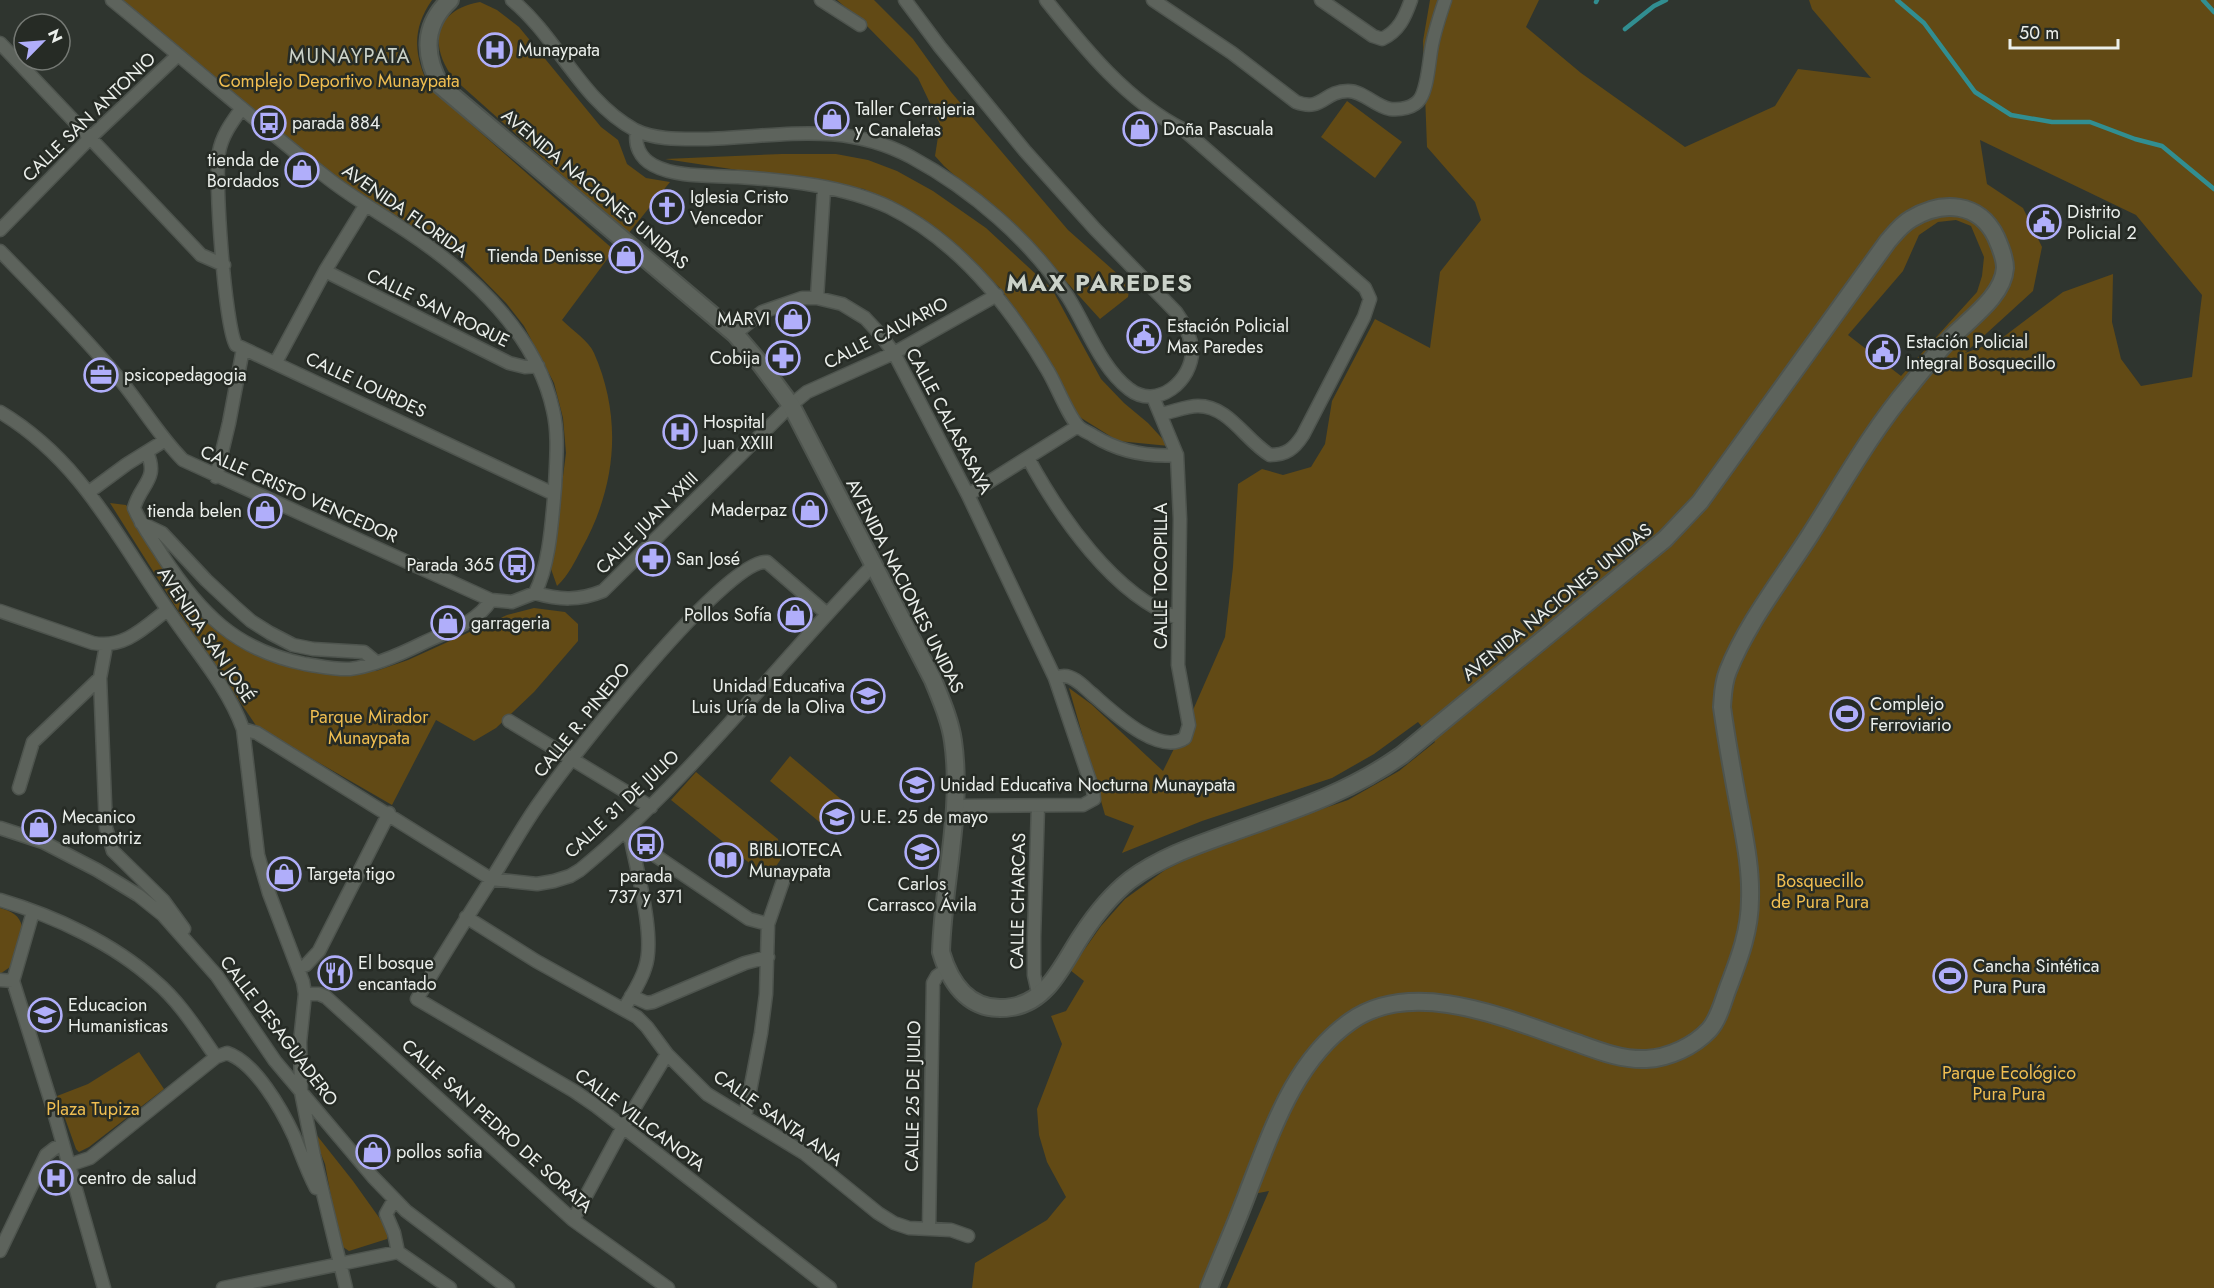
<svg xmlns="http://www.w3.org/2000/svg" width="2214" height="1288" viewBox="0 0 2214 1288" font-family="Jost,sans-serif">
	<rect width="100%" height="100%" fill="#2f352f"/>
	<path fill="#624a15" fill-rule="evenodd" d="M120,0H432C411,30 414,57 430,88L614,250L562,320C572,330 589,341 594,353C623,419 616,487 582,548C575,561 569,575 557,586L551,569L566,453L563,418L554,383L524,326L506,303L442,238L392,220L294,148Z
		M837,0H874L913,39L951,92L1068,230L1130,285L1128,297L1100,319L1034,246L944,166L935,156L940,124L918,78L866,25Z
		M1430,0H1539L1526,27L1581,73L1685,147L1775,106L1798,69L1871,78L1812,9L1809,0H2214V1288H1227L1269,1191L1238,1197L1202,1288H972L975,1263L1047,1220L1066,1197L1047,1162L1039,1135L1037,1109L1062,1044L1051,1016L1066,1011L1084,981L1070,970L1101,926L1125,899L1165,870L1208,849L1348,800L1399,771L1435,742L1418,722L1374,754L1332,778L1202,821L1122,853L1134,826L1105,815L1069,688L1091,704L1163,771L1193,710L1225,637L1233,567L1238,484L1262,469L1283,475L1311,467L1325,444L1332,401L1375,319L1430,348L1440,272L1481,220L1475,202L1427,147L1423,41ZM1980,140L2136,215L2202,295L2192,377L2141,386L2121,359L2112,322L2113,274L2063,292L1998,341L1965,353L2033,291L2042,247L2023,208L1987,184ZM1956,220L1971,226L1984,257L1982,276L1977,292L1901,376L1848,335L1903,271L1919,235L1938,222Z
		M480,2L497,10L519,27L601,127L618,140L627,164L646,178L670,182L628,234L454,79C428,45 434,10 480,2Z
		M1347,101L1402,142L1375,178L1321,137Z
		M782,154H836L868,160L897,171L933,191L986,228L1052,289L1101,379L1124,403L1148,423L1169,446L1118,441L1078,416L1025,322L999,287L952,243L903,210L864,189L665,159Z
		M110,503L126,505L175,571L227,623L278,657L332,669L376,671L408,660L507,615L534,608L565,612L578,624V641L534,692L496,728L474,741L436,720L392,805L257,727L177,609Z
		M790,756L849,806L829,830L770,781Z
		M696,772L778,839L781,859L768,878L671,800Z
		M0,908C11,911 20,915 22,927L10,967L0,974Z
		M139,1052L164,1089L89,1147L79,1152L76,1149L57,1096L88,1084Z
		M315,1133L353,1181L388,1230L387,1239L349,1251L340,1245L325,1164L316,1142Z"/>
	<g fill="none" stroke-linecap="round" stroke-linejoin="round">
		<path stroke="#318e91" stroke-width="4.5" d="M1897,0L1924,23L1975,92L2011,115L2052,122H2090L2135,139L2162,146L2214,189
			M2203,0L2214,12
			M1596,2L1597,0
			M1625,29L1654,6L1666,0"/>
		<defs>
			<path id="street" d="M512,0C558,38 581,101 635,130C655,140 681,139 703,139C778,137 842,120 911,157C972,190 1030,240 1068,297C1087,327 1101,368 1129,389C1157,411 1193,380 1192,350C1191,336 1184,323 1176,312L1095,229L1025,151L940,47L905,0
				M821,0L860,25
				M1046,0C1085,49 1127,101 1184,130L1365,288L1370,299L1364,317L1303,435C1294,449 1286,455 1270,455C1245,440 1229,406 1198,406C1186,406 1173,412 1161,414
				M1153,0L1232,53L1296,102C1323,112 1323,91 1348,91C1363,91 1375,106 1390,109C1400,110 1414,108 1420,99C1428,87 1429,60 1432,45C1435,30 1440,15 1445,0
				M1321,0L1373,36L1382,39C1399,31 1405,17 1411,0
				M0,43L201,255L224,265
				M242,108C232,122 222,135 219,152C214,176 225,327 236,345L554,494
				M637,131C634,145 640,158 653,165C677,178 711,175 738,177C787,180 844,186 889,207C958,241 1010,306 1048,371C1056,384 1069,418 1079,427C1083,431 1090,433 1094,436C1120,452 1147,457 1177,455
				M0,230L90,138L178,55
				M0,251C40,292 80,332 117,376C140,403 158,435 183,460L491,600L512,602L535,593C550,564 552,519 555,487C556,461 559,435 553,410C536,332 471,274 408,232C380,213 351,197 325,176C253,119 183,58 112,0
				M325,271L509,363L525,367L538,366
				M817,298L824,188
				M735,334L762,312L802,298H817L842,304L865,318L879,333L894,353L968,495L1055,678L1093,790L1094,799L1083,805L956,806
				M276,362L325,271L365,206
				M0,412C82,461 117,538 170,613C195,650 228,687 243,729L258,855L269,893L303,982L305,994L300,1042L301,1092L314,1156L346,1288
				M147,452C159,480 141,483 134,508C141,525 152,539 162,555C200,613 235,650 305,664C319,666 336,670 350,669C375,666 401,654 423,643C447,631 476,624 491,600
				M1028,458C1059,515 1114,596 1178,618
				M216,477L229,423L243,349
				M89,492L127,464L164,441
				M968,495L1078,426
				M141,523L162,533L206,580L234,606L251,621L270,633L293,645L313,649L364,652L376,662
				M535,593C559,600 579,601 603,591L791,405L807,392L894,353L997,295
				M0,611L93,643C124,649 144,628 167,610
				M826,613L767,562C727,557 569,760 542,799C525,822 511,848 496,872C469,914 442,957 417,999L574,1091L596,1106L830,1288
				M106,646L100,678L106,828L113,851L163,900L184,929
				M1055,678C1057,677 1061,676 1064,676C1074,676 1083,686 1091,693C1110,709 1158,757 1185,738L1189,725L1178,665L1180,519L1177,455L1153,397
				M509,721L651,807
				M243,729L257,733L273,743L491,879L537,884L554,881L570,876L580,870C690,780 776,665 875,563
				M19,788L33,742L100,678
				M1038,806L1034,937V975L1039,997
				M0,828L43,842L97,870L138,895L163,915L217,976L275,1061L373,1177L406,1211L508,1288
				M628,837L749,919L768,924
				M0,900C54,916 113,943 155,981C180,1002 197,1030 216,1057
				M33,912L13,981L51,1102L104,1288
				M466,917L536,961L637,1017L647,1027L667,1054L707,1094L804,1153L878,1213L894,1223L909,1228L951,1230L968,1236
				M298,968L306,965L319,951L389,813
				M0,980L13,981
				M305,994H319L326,997L573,1220L668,1288
				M631,996L647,1003L653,1002L745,963L768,957
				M624,1009C631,996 641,982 645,968C656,938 637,872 631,840
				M745,1117L761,1033L766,994L768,924L783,881
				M69,1165L90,1158L216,1057L227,1053C255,1062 282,1110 294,1136C301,1153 307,1171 316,1188L320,1189
				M394,1200L386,1214L394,1233L398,1252
				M573,1220L623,1127L667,1054
				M929,1229L933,983L937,976L946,970
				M0,1251L46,1155L55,1148L63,1145
				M398,1252L450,1288
				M223,1288L398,1252"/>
			<path id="secondary" d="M450,0C423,25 423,55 441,86L735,334L759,362L791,405L933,680C941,700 950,720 953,741C963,811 943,881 941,952C951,986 972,1014 1012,1007C1049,1001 1063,963 1082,935C1095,915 1111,895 1130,880C1161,857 1197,845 1233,832C1294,810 1348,793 1402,755L1665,539L1700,502L1888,241C1895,233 1902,224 1911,219C1942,200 1979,202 1996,237C2000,246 2005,258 2005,268C2003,298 1966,321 1947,342C1934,356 1921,372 1909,387C1871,432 1842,485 1810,535C1782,579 1747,623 1728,671C1723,683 1723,694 1722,707C1727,744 1734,781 1741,818C1746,845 1751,872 1750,899C1750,931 1739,959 1728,988C1723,1001 1719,1019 1709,1030C1694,1046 1669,1058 1646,1059C1622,1060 1599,1051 1577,1043C1512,1021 1415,976 1351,1021C1295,1060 1273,1128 1249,1189C1237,1222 1222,1255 1209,1288"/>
		</defs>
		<use href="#street" stroke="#4e544e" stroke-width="15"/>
		<use href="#secondary" stroke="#4e544e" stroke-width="20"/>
		<use href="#street" stroke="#5d635c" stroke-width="12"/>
		<use href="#secondary" stroke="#5d635c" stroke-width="16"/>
	</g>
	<defs>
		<symbol id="hospital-ring" viewBox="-11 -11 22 22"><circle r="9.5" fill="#262b25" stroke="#b0aefa" stroke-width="1.5"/><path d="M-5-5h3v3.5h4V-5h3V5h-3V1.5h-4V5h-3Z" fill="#b0aefa"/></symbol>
		<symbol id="shop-ring" viewBox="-11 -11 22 22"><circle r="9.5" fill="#262b25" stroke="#b0aefa" stroke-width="1.5"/><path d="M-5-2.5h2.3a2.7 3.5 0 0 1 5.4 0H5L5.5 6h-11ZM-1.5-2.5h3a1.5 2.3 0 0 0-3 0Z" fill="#b0aefa"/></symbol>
		<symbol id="bus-ring" viewBox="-11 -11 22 22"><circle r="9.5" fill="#262b25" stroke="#b0aefa" stroke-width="1.5"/><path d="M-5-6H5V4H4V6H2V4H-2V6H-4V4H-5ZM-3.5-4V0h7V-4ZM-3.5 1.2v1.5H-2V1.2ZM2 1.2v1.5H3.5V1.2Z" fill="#b0aefa"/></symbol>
		<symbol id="church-ring" viewBox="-11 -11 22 22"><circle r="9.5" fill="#262b25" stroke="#b0aefa" stroke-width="1.5"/><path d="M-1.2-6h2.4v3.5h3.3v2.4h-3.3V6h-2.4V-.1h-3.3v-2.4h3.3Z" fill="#b0aefa"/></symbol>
		<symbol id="civic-ring" viewBox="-11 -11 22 22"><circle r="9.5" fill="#262b25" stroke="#b0aefa" stroke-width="1.5"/><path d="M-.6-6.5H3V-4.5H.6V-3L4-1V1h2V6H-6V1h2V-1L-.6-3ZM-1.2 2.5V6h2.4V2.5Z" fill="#b0aefa"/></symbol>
		<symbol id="pharmacy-ring" viewBox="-11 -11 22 22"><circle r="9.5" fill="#262b25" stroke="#b0aefa" stroke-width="1.5"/><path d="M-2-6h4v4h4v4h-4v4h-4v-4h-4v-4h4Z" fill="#b0aefa"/></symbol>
		<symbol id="office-ring" viewBox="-11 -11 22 22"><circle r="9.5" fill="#262b25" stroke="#b0aefa" stroke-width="1.5"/><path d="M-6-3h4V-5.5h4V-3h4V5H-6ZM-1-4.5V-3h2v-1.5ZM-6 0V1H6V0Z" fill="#b0aefa"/></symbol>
		<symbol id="school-ring" viewBox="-11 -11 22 22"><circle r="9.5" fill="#262b25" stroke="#b0aefa" stroke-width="1.5"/><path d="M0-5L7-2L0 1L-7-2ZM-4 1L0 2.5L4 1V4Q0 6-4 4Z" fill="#b0aefa"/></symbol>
		<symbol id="stadium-ring" viewBox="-11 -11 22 22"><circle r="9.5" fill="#262b25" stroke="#b0aefa" stroke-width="1.5"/><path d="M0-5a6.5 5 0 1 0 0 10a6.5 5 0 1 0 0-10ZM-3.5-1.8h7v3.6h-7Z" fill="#b0aefa"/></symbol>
		<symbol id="library-ring" viewBox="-11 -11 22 22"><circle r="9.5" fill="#262b25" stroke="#b0aefa" stroke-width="1.5"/><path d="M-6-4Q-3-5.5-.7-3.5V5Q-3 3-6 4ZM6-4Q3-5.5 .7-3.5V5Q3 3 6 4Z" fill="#b0aefa"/></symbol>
		<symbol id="restaurant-ring" viewBox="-11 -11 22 22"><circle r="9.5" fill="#262b25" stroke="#b0aefa" stroke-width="1.5"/><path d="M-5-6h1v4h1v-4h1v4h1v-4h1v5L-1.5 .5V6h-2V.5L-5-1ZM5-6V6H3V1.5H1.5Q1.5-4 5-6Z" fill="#b0aefa"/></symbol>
		<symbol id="university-ring" viewBox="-11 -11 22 22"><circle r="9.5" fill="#262b25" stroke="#b0aefa" stroke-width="1.5"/><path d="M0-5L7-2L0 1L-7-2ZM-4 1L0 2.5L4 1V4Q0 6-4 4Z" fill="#b0aefa"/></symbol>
	</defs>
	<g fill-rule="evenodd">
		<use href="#hospital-ring" x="476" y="31" width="38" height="38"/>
		<use href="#shop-ring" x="813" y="100" width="38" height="38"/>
		<use href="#bus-ring" x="250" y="104" width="38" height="38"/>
		<use href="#shop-ring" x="1121" y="110" width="38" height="38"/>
		<use href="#shop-ring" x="283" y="151" width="38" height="38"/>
		<use href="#church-ring" x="648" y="188" width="38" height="38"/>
		<use href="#civic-ring" x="2025" y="203" width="38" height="38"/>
		<use href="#shop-ring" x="607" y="237" width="38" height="38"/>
		<use href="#shop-ring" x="774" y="300" width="38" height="38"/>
		<use href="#civic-ring" x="1125" y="317" width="38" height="38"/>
		<use href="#civic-ring" x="1864" y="333" width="38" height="38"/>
		<use href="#pharmacy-ring" x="764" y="339" width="38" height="38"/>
		<use href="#office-ring" x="82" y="356" width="38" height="38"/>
		<use href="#hospital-ring" x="661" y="413" width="38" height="38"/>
		<use href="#shop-ring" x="791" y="491" width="38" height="38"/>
		<use href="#shop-ring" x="246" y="492" width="38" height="38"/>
		<use href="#pharmacy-ring" x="634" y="540" width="38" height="38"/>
		<use href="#bus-ring" x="498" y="546" width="38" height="38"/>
		<use href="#shop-ring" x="776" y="596" width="38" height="38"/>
		<use href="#shop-ring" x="429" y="604" width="38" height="38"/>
		<use href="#school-ring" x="849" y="677" width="38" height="38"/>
		<use href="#stadium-ring" x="1828" y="695" width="38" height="38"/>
		<use href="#school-ring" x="898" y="766" width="38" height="38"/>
		<use href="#school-ring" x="818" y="798" width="38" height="38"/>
		<use href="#shop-ring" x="20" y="808" width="38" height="38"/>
		<use href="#bus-ring" x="627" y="825" width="38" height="38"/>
		<use href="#school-ring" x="903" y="833" width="38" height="38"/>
		<use href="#library-ring" x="707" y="841" width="38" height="38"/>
		<use href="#shop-ring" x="265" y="855" width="38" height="38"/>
		<use href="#restaurant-ring" x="316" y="954" width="38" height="38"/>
		<use href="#stadium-ring" x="1931" y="957" width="38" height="38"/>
		<use href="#university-ring" x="26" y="996" width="38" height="38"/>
		<use href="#shop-ring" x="354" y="1133" width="38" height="38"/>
		<use href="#hospital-ring" x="37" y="1159" width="38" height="38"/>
	</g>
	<g text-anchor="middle" stroke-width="5" stroke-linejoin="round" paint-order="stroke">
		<g font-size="18" fill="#ebefeb" stroke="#262b25" text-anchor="start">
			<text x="518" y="56">Munaypata</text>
			<text x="855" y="115">Taller Cerrajeria<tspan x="855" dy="21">y Canaletas</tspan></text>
			<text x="292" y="129">parada 884</text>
			<text x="1163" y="135">Doña Pascuala</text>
			<text x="279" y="166" text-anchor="end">tienda de<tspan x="279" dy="21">Bordados</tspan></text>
			<text x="690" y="203">Iglesia Cristo<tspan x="690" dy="21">Vencedor</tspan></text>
			<text x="2067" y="218">Distrito<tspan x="2067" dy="21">Policial 2</tspan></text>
			<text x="603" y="262" text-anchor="end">Tienda Denisse</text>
			<text x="770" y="325" text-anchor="end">MARVI</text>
			<text x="1167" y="332">Estación Policial<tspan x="1167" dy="21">Max Paredes</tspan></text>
			<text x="1906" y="348">Estación Policial<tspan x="1906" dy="21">Integral Bosquecillo</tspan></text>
			<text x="760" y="364" text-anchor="end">Cobija</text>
			<text x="124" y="381">psicopedagogia</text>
			<text x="703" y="428">Hospital<tspan x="703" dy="21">Juan XXIII</tspan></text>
			<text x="787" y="516" text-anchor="end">Maderpaz</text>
			<text x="242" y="517" text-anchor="end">tienda belen</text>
			<text x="676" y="565">San José</text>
			<text x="494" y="571" text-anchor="end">Parada 365</text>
			<text x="772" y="621" text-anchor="end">Pollos Sofía</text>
			<text x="471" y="629">garrageria</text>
			<text x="845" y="692" text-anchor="end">Unidad Educativa<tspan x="845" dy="21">Luis Uría de la Oliva</tspan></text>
			<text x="1870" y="710">Complejo<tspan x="1870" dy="21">Ferroviario</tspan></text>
			<text x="940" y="791">Unidad Educativa Nocturna Munaypata</text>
			<text x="62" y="823">Mecanico<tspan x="62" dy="21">automotriz</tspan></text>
			<text x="860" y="823">U.E. 25 de mayo</text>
			<text x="749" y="856">BIBLIOTECA<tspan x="749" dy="21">Munaypata</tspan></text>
			<text x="307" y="880">Targeta tigo</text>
			<text x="646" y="882" text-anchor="middle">parada<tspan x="646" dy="21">737 y 371</tspan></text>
			<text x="922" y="890" text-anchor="middle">Carlos<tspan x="922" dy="21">Carrasco Ávila</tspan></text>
			<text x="358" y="969">El bosque<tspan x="358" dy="21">encantado</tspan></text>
			<text x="1973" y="972">Cancha Sintética<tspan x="1973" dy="21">Pura Pura</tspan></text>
			<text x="68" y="1011">Educacion<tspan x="68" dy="21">Humanisticas</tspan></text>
			<text x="396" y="1158">pollos sofia</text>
			<text x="79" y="1184">centro de salud</text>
		</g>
		<g font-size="18" fill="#f0be51" stroke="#262b25">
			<text x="339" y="87">Complejo Deportivo Munaypata</text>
			<text x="369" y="723">Parque Mirador<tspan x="369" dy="21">Munaypata</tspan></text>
			<text x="1820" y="887">Bosquecillo<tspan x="1820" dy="21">de Pura Pura</tspan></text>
			<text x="2009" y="1079">Parque Ecológico<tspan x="2009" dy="21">Pura Pura</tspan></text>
			<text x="93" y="1115">Plaza Tupiza</text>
		</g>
		<g font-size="18" fill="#ebefeb" stroke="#262b25">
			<text transform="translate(89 117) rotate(-44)" y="6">CALLE SAN ANTONIO</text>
			<text transform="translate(595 189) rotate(40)" y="6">AVENIDA NACIONES UNIDAS</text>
			<text transform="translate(405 211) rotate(35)" y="6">AVENIDA FLORIDA</text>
			<text transform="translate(438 308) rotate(26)" y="6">CALLE SAN ROQUE</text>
			<text transform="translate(886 333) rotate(-27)" y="6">CALLE CALVARIO</text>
			<text transform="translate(366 385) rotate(25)" y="6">CALLE LOURDES</text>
			<text transform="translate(949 421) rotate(62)" y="6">CALLE CALASASAYA</text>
			<text transform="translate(299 494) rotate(24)" y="6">CALLE CRISTO VENCEDOR</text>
			<text transform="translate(647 523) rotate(-45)" y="6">CALLE JUAN XXIII</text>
			<text transform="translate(1161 576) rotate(-90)" y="6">CALLE TOCOPILLA</text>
			<text transform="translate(905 586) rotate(63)" y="6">AVENIDA NACIONES UNIDAS</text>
			<text transform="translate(1557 602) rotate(-39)" y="6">AVENIDA NACIONES UNIDAS</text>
			<text transform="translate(206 635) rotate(56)" y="6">AVENIDA SAN JOSÉ</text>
			<text transform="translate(582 720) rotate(-51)" y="6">CALLE R. PINEDO</text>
			<text transform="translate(622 804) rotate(-43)" y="6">CALLE 31 DE JULIO</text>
			<text transform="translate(1018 901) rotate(-89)" y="6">CALLE CHARCAS</text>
			<text transform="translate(279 1031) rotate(53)" y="6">CALLE DESAGUADERO</text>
			<text transform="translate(913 1096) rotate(-89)" y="6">CALLE 25 DE JULIO</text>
			<text transform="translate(778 1118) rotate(35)" y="6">CALLE SANTA ANA</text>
			<text transform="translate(640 1120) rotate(37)" y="6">CALLE VILLCANOTA</text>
			<text transform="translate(497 1126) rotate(42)" y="6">CALLE SAN PEDRO DE SORATA</text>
		</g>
		<g font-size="20" letter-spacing="1.5" fill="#cbd2c9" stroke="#262b25">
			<text x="350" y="63">MUNAYPATA</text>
		</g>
		<g font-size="24" font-weight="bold" letter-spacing="1.5" fill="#cbd2c9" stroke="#262b25">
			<text x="1100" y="291">MAX PAREDES</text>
		</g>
	</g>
	<g transform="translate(42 42) rotate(65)"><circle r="28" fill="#262b25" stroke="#757974" stroke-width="1.5"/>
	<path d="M0-4.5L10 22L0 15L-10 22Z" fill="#b0aefa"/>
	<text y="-9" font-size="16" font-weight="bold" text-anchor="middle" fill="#ebefeb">N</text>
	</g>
	<path d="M2010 39v9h108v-9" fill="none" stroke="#ebefeb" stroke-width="3"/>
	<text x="2019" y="39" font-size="18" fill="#ebefeb" stroke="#262b25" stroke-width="4.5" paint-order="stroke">50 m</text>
</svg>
